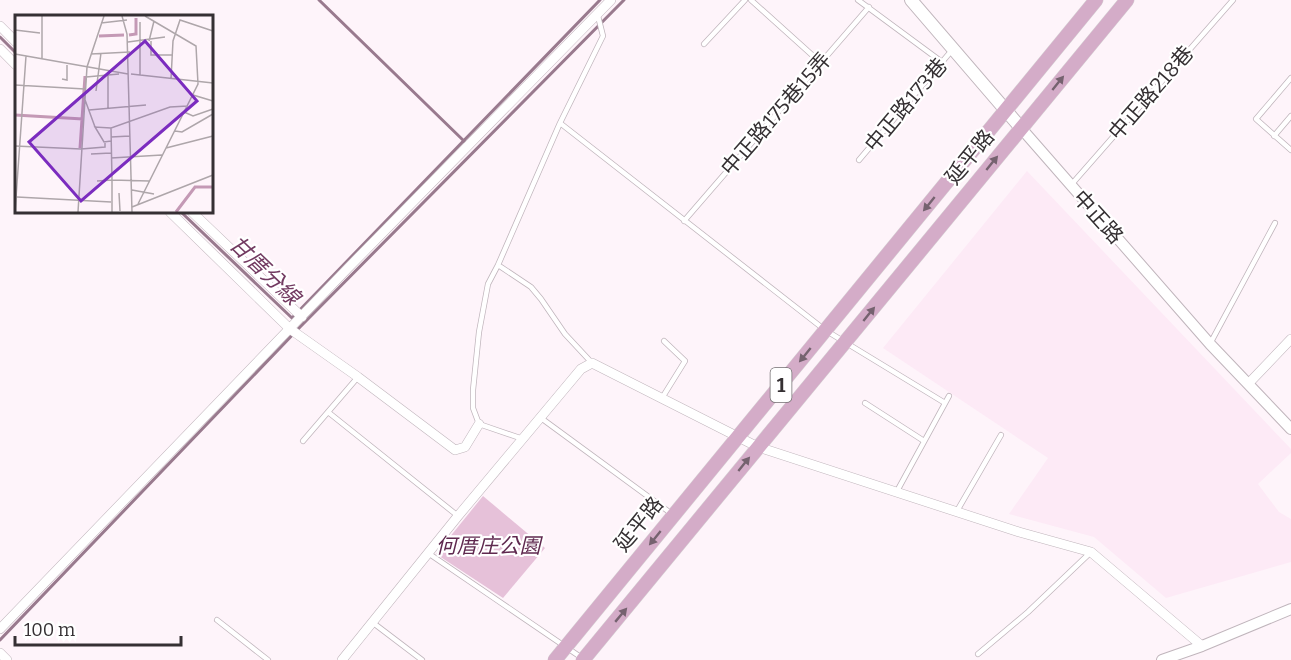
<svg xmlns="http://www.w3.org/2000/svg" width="1291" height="660" viewBox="0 0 1291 660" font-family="Bitter,'Noto Sans TC',serif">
	<rect width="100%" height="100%" fill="#fef4fa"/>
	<path fill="#fdeaf6" d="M1027,171L1291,449V453L1258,484L1279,512L1291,519V562L1166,598L1094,537L1009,514L1048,458L883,348Z"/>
	<path fill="#e6c1d9" d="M483,496L545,548L503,598L436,554Z"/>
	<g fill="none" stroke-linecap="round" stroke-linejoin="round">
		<path stroke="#997a8e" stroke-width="3" d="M319,0L465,142
			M0,37L16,53
			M181,212L292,318
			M292,318L600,0
			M0,640L300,327L624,0"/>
		<defs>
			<path id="service" d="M751,0L821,63
				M858,0L942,62
				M704,44L745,0
				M1291,78L1256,119L1291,150
				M560,123L825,330L945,403
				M1274,136L1291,116
				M859,160L953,49
				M1071,185L1233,0
				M684,221L869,7
				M498,265L560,123L603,36L598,16
				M1211,342L1275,223
				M662,398L685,361L664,341
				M865,403L924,441
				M328,412L458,516
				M541,418L672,514
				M523,439L479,424L473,408V390L479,332L488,284L498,265L531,287L541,299L565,334L592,363
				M303,441L358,377
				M896,493L949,396
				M957,511L1001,435
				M428,553L582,658
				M217,620L268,660
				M372,622L422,660
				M978,654L1028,612L1091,552"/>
			<path id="minor" d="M0,26L16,42
				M0,49L16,65
				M170,212L290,329L358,377L455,450L465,447L479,424
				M192,212L302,317
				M1249,383L1291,339
				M0,629L348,268L611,0
				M0,653L7,660
				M342,660L458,516L581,369L592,363L758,447L1019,532L1091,552L1202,646"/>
			<path id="tertiary" d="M1021,128L1210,344L1291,429
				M1162,660L1202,646L1291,609"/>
			<path id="secondary" d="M911,0L1021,128"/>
			<path id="primary" d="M555,660L1096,0
				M583,660L1127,0"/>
		</defs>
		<use href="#service" stroke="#c0b5bc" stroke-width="6"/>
		<use href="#minor" stroke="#c0b5bc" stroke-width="10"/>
		<use href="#tertiary" stroke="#c0b5bc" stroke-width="12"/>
		<use href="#secondary" stroke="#c0b5bc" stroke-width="14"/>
		<use href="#primary" stroke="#d7d6d6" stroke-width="15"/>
		<use href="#service" stroke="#fff" stroke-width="4.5"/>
		<use href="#minor" stroke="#fff" stroke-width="9"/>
		<use href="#tertiary" stroke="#fff" stroke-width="10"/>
		<use href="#secondary" stroke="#fff" stroke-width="12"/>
		<use href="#primary" stroke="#d4acc8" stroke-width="14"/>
	</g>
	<defs><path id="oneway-solid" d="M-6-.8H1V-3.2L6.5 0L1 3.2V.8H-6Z" transform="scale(1.5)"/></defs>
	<g fill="#75626f">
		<use href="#oneway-solid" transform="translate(1058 83) rotate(-51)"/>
		<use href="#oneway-solid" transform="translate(992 163) rotate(-51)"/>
		<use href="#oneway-solid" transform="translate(929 204) rotate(129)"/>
		<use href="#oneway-solid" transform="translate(869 314) rotate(-51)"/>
		<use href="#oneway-solid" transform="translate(805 355) rotate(129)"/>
		<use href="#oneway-solid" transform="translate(744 464) rotate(-51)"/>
		<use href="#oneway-solid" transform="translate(655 538) rotate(129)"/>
		<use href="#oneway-solid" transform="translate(621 615) rotate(-50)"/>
	</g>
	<g text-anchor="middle" stroke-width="4.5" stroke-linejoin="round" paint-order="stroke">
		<rect fill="#fff" stroke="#726e70" stroke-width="1.5" x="770.5" y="368" width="21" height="34" rx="4.5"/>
		<g font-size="20" font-weight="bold" fill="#353033">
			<text x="781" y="392">1</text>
		</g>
		<g font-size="21" fill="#353033" stroke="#fff">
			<text transform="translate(1151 93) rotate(-49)" y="7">中正路218巷</text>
			<text transform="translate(906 105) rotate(-50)" y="7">中正路173巷</text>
			<text transform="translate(776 114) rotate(-49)" y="7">中正路175巷15弄</text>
			<text transform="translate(970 157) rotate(-51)" y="7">延平路</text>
			<text transform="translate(1098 217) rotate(48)" y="7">中正路</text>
			<text transform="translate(639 524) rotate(-51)" y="7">延平路</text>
		</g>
		<g font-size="21" font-style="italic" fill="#5f294f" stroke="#fff">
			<text x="488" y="553">何厝庄公園</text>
		</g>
		<g font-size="22" font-style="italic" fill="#723a61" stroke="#fff">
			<text transform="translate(265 270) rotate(44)" y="8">甘厝分線</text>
		</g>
	</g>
	<g transform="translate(15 15)">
		<rect width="198" height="198" fill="#fef4fa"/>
		<path fill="none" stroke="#c499b5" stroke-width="3" d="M114,20L121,19V3M84,21L109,20M0,100L68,104M65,133L70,61M161,197L180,172H198"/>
		<path fill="none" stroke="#aea6aa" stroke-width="1.5" d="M27,1V44M107,1L112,19L117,197M125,7V60M86,8L112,5M0,15L25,18M134,26L139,6M136,26V40H157M113,27L150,22M0,39L113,59M76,39L115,37M116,59L198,68M93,60V94M71,62L104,59M47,64L52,65V50M156,64L158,26L165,5L198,16M0,70L70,74M81,76L86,38M178,80L198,86M69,82L80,112M74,95L131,90M169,97L178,101L198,94M160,116L167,117L198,99M96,122L115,121M96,126L89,127L80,112L96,113M0,131L66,134L90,132V128M151,133L198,121M76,139L96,138M96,143L147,140M82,166L97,165L96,113L155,92L173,91M117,175L139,179M104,178L105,196M2,182L96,187M123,189L183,69L181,31L130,1M117,192L198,160M0,197L11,41M63,197L72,52L89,1M97,197V165L134,166"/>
		<path fill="#7b2cbf" fill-opacity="0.15" stroke="#7b2cbf" stroke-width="3" d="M130,26L182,86L66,186L14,127Z"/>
		<rect width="198" height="198" fill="none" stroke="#353033" stroke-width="3"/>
	</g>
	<path d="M15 636v9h166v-9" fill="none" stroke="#353033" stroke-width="3"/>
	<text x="24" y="636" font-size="18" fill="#353033" stroke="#ffffff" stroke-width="4.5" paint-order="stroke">100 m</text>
</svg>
